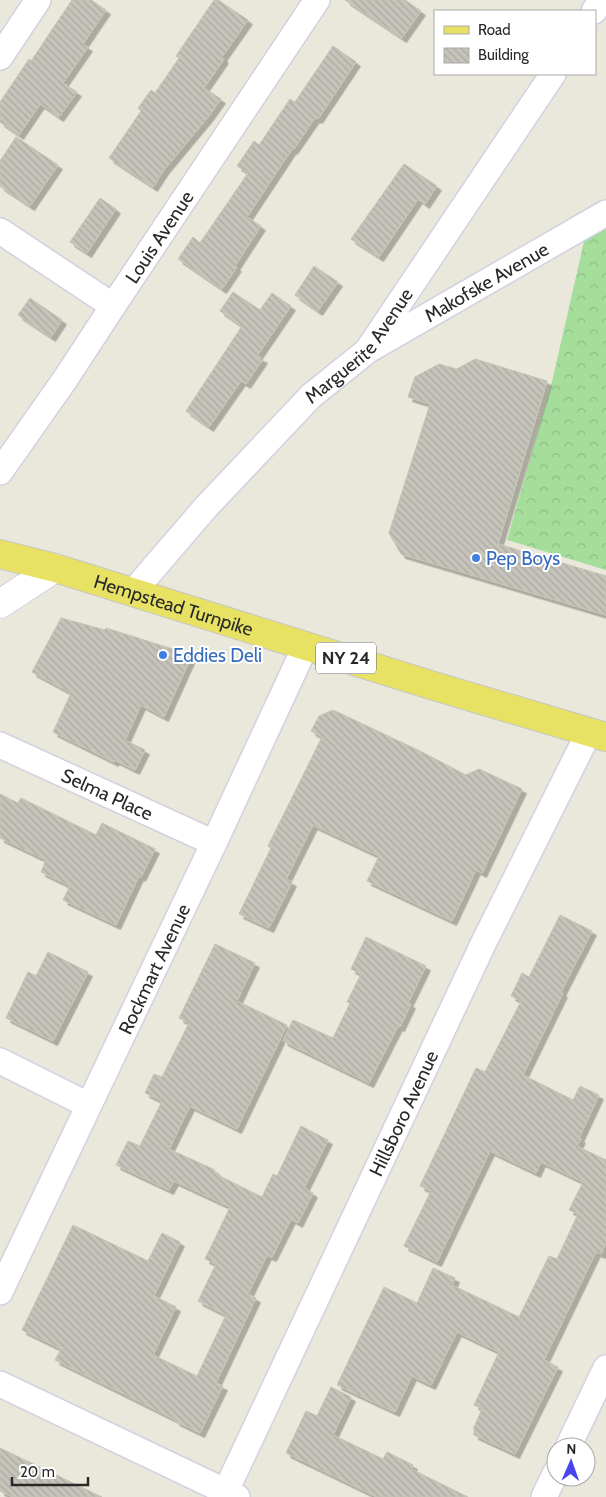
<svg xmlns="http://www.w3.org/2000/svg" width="606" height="1497" viewBox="0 0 606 1497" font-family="Cabin,sans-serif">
	<defs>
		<pattern id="forest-crowns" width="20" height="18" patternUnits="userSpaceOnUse" patternTransform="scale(1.25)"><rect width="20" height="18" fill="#a5de9b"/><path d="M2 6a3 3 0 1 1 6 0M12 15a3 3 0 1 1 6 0" fill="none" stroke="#8ebe86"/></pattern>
		<pattern id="building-back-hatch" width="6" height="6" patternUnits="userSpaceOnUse" patternTransform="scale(1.25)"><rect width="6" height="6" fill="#c6c3bb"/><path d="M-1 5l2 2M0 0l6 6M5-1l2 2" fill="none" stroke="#aaa8a1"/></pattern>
		<filter id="shadow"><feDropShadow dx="4.5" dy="4.5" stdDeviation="0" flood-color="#0004"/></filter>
	</defs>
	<rect width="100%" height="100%" fill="#eae7db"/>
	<path fill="url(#forest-crowns)" d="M606,213V570L507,540L552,382L588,224Z"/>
	<path fill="url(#building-back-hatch)" stroke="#c5c3b5" filter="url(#shadow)" d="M72,0H91L106,10L83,44L88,47L63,83L77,92L59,117L40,104L19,135L0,122V102L29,59L31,61Z
		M214,0H218L248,20L222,57L224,59L204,88L221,99L209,116L164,170L153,187L109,158L141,111L138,108L151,90L155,93L179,58L176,56Z
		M345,0H405L421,11L402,38Z
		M333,46L356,62L318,119L315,118L293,150L292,149L247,217L261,226L235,266L237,267L222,289L178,259L193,237L200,243L248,173L237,166L254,141L259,145L290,99L295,102Z
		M16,137L58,165L30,206L0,186V161Z
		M404,164L437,186L425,204L418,199L379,257L351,239Z
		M100,198L116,209L87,253L70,242Z
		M314,266L338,282L318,311L295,295Z
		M233,292L260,310L272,293L291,306L257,356L263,359L246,384L241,381L209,427L186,411L242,326L220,311Z
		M30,298L62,320L51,337L18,315Z
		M475,359L547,381L498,544L606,576V615L401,554L389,533L430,404L408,397L415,377L439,364L457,369Z
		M61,618L105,630L106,628L192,655L164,717L141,705L125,740L145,750L135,770L115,760L114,762L53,732L71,693L32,672Z
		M333,710L420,751L466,775L479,769L522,789L482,873L476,870L452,921L367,881L379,856L313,825L286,879L292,882L269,928L239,914L271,848L268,846L322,737L311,731L319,716Z
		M0,794L18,803L21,798L96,835L102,823L155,849L141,877L139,876L116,925L63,900L70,886L41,872L46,860L0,838Z
		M560,915L592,931L561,992L563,993L523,1075L573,1100L580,1086L599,1095L579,1138L581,1139L577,1146L606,1160V1243L601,1254L596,1252L544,1360L558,1367L515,1454L474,1435V1427L482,1409L474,1405L499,1352L457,1332L431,1385L412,1376L395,1412L337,1385L384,1287L417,1303L433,1268L455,1278L452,1285L519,1317L549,1256L557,1259L578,1214L569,1210L583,1182L541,1162L536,1173L490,1151L437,1262L404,1246L431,1191L420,1186L476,1068L485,1072L521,1001L511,996L522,973L529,977Z
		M366,937L426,966L408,1003L411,1004L400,1027L398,1026L369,1083L283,1041L293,1020L333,1038L350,1003L347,1002L361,974L351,969Z
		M215,944L255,963L237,1001L287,1025L237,1129L190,1106L169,1149L215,1170L214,1173L262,1197L273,1174L277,1176L301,1126L328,1140L304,1188L313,1193L298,1223L291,1219L272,1257L267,1255L248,1294L256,1298L216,1383L223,1386L200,1433L175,1421L176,1420L55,1360L61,1349L22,1330L73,1225L148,1261L162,1233L180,1242L154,1296L176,1307L153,1355L197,1376L226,1315L198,1301L216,1264L205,1259L230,1207L174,1181L169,1190L116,1165L128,1141L140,1146L162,1101L145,1093L154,1074L162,1077L189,1023L179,1018Z
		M48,952L88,972L53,1041L6,1018L28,972L36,976Z
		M331,1387L351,1397L333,1435L383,1459L387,1452L413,1465L411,1469L468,1497H377L286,1453L306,1411L317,1416Z
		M0,1448L102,1497H13L0,1491Z"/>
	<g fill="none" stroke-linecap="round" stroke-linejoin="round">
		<defs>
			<g id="street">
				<path d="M594,11L602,0"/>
				<path d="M0,57L38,0"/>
				<path d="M0,231L113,306"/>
				<path id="s1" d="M372,348L606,213"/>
				<path id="s2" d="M0,472L66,378L113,306L317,0"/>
				<path id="s3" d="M133,592L206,507L311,396L367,351L553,74"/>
				<path id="s4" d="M0,745L214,843"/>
				<path d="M0,1061L88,1105"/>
				<path id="s5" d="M0,1292L214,843L306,645"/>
				<path d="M0,1384L237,1497"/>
				<path d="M568,1447L606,1368"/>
				<path id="s6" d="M223,1497L484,942L589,732"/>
				<path d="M544,1497L556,1472"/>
			</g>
			<path id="secondary" d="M0,604L55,568"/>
			<g id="primary">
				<path id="s7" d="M0,554L55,568L434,686L606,737"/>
			</g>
		</defs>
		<use href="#street" stroke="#d1d1e1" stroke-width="28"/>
		<use href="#secondary" stroke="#d1d1e1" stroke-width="30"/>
		<use href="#primary" stroke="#c7c7c7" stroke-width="30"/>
		<use href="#street" stroke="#fff" stroke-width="25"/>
		<use href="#secondary" stroke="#fff" stroke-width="28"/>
		<use href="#primary" stroke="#e7e264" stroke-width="28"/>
	</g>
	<g fill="#3f7fe0" stroke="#fff" stroke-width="2">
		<circle cx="476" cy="558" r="5"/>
		<circle cx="163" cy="655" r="5"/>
	</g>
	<g text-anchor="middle" stroke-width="4" stroke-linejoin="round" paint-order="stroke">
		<rect fill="#fff" stroke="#696969" stroke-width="1" x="316" y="642.5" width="60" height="31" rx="4"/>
		<g font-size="18" font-weight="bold" fill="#292929">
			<text x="346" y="664">NY 24</text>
		</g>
		<g font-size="19" fill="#292929" stroke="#fff">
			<text dy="7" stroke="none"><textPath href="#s2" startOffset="284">Louis Avenue</textPath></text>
			<text dy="7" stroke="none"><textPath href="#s1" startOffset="132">Makofske Avenue</textPath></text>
			<text dy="7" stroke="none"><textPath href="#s3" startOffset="335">Marguerite Avenue</textPath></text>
			<text dy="7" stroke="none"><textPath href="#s7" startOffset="181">Hempstead Turnpike</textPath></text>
			<text dy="7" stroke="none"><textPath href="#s4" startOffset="118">Selma Place</textPath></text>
			<text dy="7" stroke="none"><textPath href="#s5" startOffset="358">Rockmart Avenue</textPath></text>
			<text dy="7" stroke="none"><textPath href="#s6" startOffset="424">Hillsboro Avenue</textPath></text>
		</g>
		<g font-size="19" fill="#366cbe" stroke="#fff" text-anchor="start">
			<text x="486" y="565">Pep Boys</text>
			<text x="173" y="662">Eddies Deli</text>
		</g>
	</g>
	<rect x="434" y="10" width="162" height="65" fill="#ffffff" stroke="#a9a9a9"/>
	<rect x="444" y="26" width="25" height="8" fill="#e7e264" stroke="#a9a9a9"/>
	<text x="478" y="35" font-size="15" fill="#292929">Road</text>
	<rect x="444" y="48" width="25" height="15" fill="url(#building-back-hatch)" stroke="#a9a9a9"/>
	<text x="478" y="60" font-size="15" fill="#292929">Building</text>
	<g transform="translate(571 1462) rotate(2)"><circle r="24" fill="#ffffff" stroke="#a9a9a9"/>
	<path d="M0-4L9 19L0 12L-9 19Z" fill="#4645ee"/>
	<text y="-8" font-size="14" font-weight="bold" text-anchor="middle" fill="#292929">N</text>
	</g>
	<path d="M12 1477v8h76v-8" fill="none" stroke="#292929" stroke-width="2.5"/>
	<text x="20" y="1477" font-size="15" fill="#292929" stroke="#ffffff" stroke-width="4" paint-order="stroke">20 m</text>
</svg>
